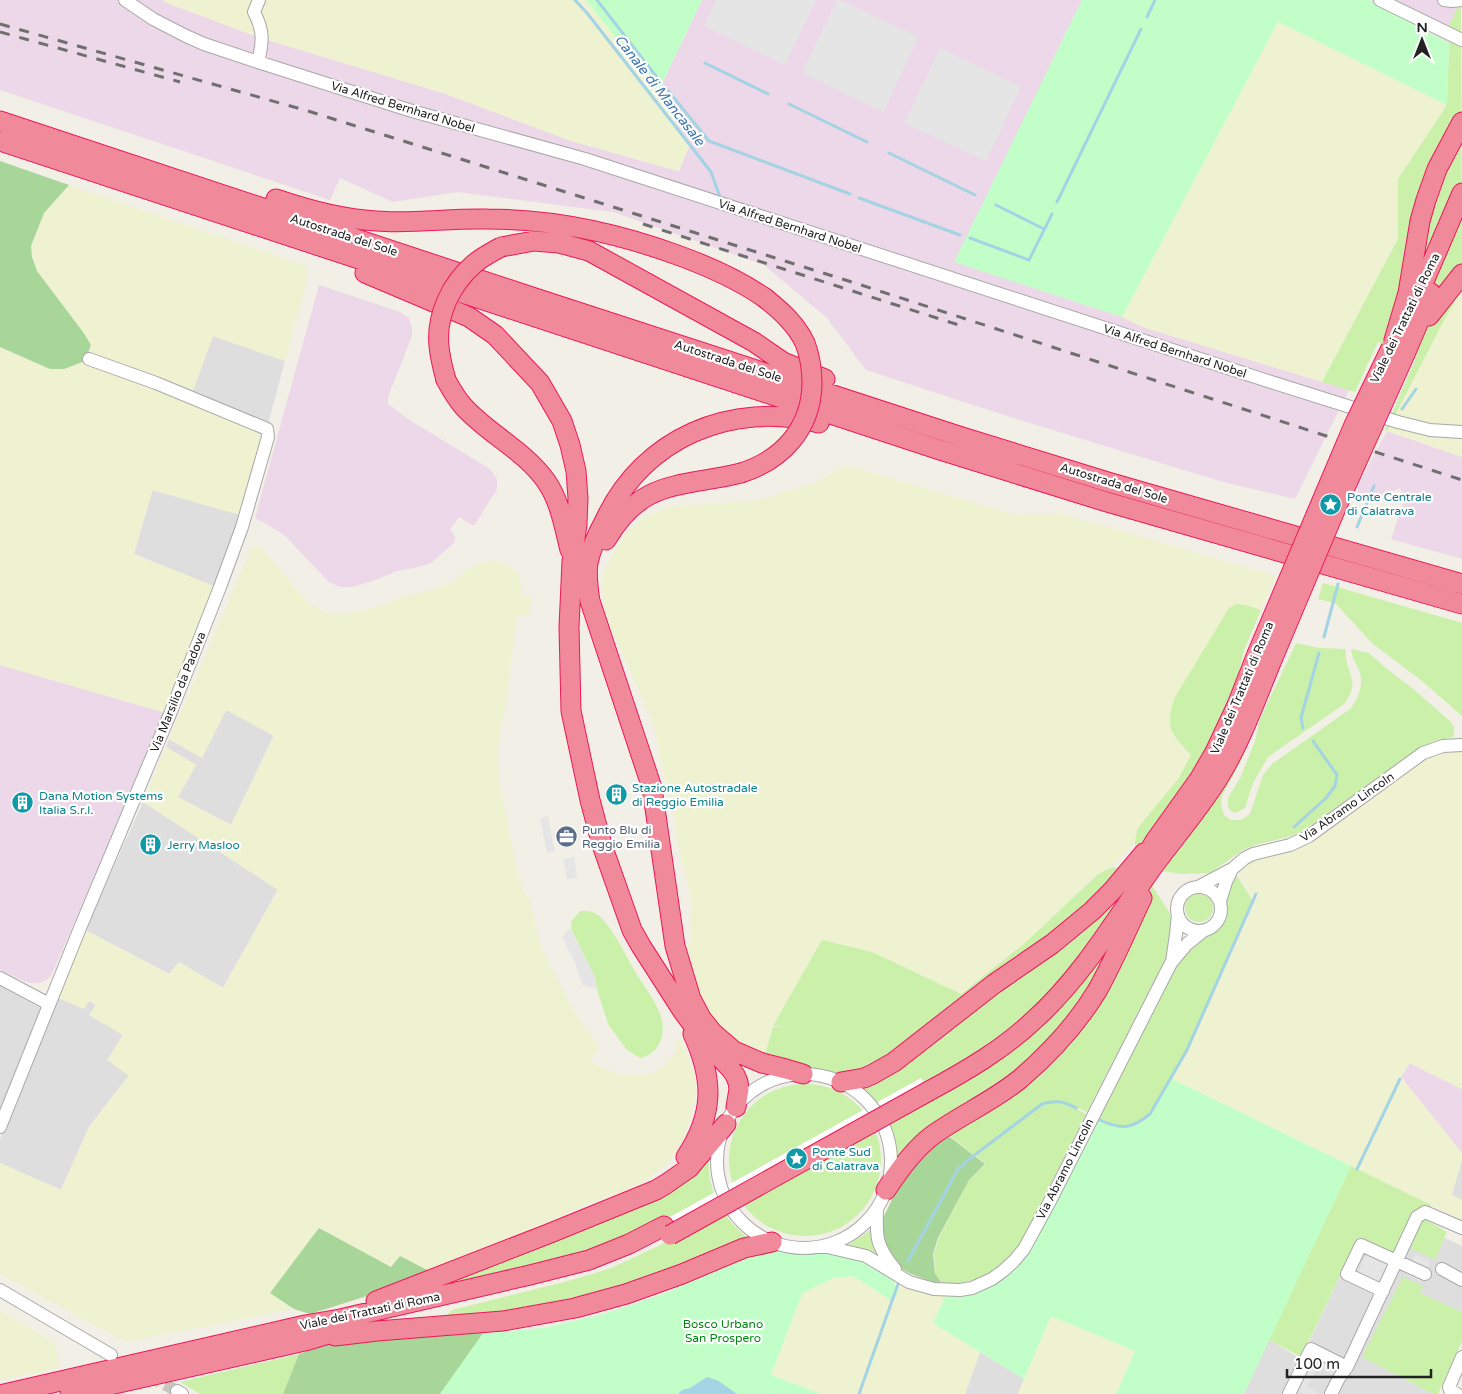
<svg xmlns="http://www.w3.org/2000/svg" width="1462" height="1394" viewBox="0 0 1462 1394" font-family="'Varela Round',sans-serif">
	<rect width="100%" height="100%" fill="#f2efe7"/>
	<path fill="#dfdede" d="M213,336L285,361L268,424L192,393Z
		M153,489L240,515L216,587L134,554Z
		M226,710L274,735L231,825L178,797L196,765L166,747L169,739L202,758Z
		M143,802L278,889L223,988L180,963L170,974L85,930Z
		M0,986L42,1009L0,1111Z
		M58,998L83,1008L89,1000L96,1005L89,1015L123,1035L129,1075L89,1127L61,1190L0,1163V1140Z
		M1462,1160V1200L1451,1195Z
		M1359,1236L1395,1253L1400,1243L1434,1259L1445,1238L1462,1246V1312L1419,1293L1422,1286L1362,1357L1433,1394H1244L1269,1340L1301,1359Z
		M980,1352L1024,1379L1018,1394H965Z"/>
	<path fill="#ecd8e8" d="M0,0H162L167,3L261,38L446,94L571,141L678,171L689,147L658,92L702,0H1082L955,262L1122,317L1143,327L1349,390L1295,499L1223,482L1010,417L866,370L827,318L764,265L613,212L457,192L393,202L340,178L330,200L0,90Z
		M1370,0H1461L1450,23L1449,43Z
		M319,285L400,312L409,318L412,328V336L388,397V404L411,421L490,469L497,479V489L474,526L459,517L450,529L455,537V542L431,563L419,567L397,571L373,581L352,587H340L329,582L285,536L270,526L255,518Z
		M1387,431L1462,457V559L1391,539L1404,501L1400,488L1371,501L1357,503L1358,485Z
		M0,665L166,713L51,976L45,981L38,983H31L24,981L0,970Z
		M1409,1063L1462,1089V1153L1401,1077Z"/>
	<path fill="#eff2d1" d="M162,0H586L658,92L689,147L679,171L571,141L446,94L261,38L167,3Z
		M1278,22L1447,105L1398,179V239L1322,382L1143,327L1122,317Z
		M69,185L307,266L306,283L285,361L213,336L192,393L92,356L91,345L83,332L37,271L32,257L31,246L44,213Z
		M1462,290V457L1387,431L1443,322Z
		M0,347L50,369H64L85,361L154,384L258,431L264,443L240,515L152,490L134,554L216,587L166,713L0,665Z
		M846,465L1012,514L1059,513L1276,576L1261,610L1240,604L1172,735L1191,755L1179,778L1146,818L1137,830L1135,842L1112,866L1097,874L1025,943L960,993L872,952L822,941L773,1026L762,1063L713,1033L681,968L690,938L691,905L687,880L677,843L675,824L653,723L611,628L604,605L601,584L605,569L625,534L643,517L669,507L760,500L814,483Z
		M260,546L309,604L329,614L357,612L380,606L403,597L430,590L453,582L467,569L488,561H499L510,567L520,576L522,596L532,595L529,615L517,616L506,703L498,748L499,778L517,869L522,888L530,901L538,937L549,964L572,1007L600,1048L590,1061L600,1067L620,1074L640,1076L657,1071L667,1063L674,1053L679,1037L687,1053L695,1075L696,1093L688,1127L683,1141L670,1160L662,1168L651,1177L634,1187L573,1210L542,1227L429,1271L391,1268L270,1293L294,1309L126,1342L0,1274V1163L61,1190L89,1127L129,1076L107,1060L123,1035L89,1015L96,1005L89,1001L84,1009L58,998L85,930L169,974L179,962L223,988L278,890L143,802L166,747L196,765L178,797L231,825L274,736L226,710L202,758L169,739L252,547Z
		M1456,751L1462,752V1089L1410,1063L1401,1077L1462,1153V1160L1452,1195L1462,1200V1221L1431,1205L1170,1078L1188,1050L1255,901L1238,873L1247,865L1264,856L1281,852L1424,759L1445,752Z
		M853,1276L891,1301L893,1278L946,1295L933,1323L980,1352L965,1394H821L771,1375L802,1294L834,1278Z
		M0,1310L55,1343L59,1368L0,1380Z
		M1051,1315L1135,1351L1116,1394H1018Z"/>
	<path fill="#caf0a9" d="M1461,0L1462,290L1443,322L1387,431L1385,430L1416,358L1378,342L1355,392L1322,382L1398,239V179L1447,105L1450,23Z
		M1323,583L1462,623V716L1422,681L1373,644L1335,603L1318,599Z
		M1236,604L1245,605L1261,610L1244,650L1233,696L1199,764L1136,852L1135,842L1137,830L1146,818L1179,778L1191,755C1170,732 1165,729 1175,697L1229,608Z
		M1296,643L1319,648L1346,649C1343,671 1363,680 1344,704L1268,757L1253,783L1245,808L1235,813L1230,810L1228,807V798L1241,776L1255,741L1260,719Z
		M1351,649L1369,653L1386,668L1413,689L1449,720L1454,727V737L1434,741L1423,746L1303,831L1291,836L1255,845L1243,850L1210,873L1182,874L1163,871L1250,737L1243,757L1222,796L1221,804L1224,815L1231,820H1241L1250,814L1263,775L1272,764L1350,709C1359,697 1365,683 1358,668C1355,661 1352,657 1351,649Z
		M1112,867L1128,870L1153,887L1169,912L1172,919L1171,942L1165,961L1087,1112L1064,1102L1086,1114L1027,1231L1016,1250L1007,1260L984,1277L960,1283H943L936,1274L934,1254L939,1238L969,1180L986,1164L946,1133L894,1171C894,1162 894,1153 893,1144C886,1112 862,1085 831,1076C821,1072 811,1073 801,1071C788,1068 776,1064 763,1061L773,1027L787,1026H773L822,940L872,952L961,994L1025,943L1098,874Z
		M1237,876L1253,901L1187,1050L1150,1112L1140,1121L1123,1127L1109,1124L1099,1118L1176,965C1184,954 1192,944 1203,936C1212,931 1219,932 1225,921C1230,912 1226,902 1227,893C1229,886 1233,882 1237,876Z
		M1185 908a14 14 0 1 1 28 0a14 14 0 1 1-28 0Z
		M580,911C587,911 592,911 598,915C612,926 625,954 634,970C646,991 671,1016 660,1042C655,1052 649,1056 640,1058L627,1050L608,1024L597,989L595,977L572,931L571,922Z
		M729 1160a76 76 0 1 1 152 0a76 76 0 1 1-152 0Z
		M709,1158C706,1189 724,1220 748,1238L681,1267L597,1294L520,1310L462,1317L446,1316L452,1310L572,1280L611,1268L669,1241L678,1224L668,1216L651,1226L589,1254L436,1289L433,1284Z
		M1351,1166L1431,1205L1428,1221L1447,1232L1435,1260L1400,1243L1395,1254L1359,1236L1301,1357L1269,1340Z
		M872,1228L882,1258C870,1252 859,1248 846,1246L865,1234Z
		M1403,1277L1423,1286L1420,1293L1462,1312V1341L1438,1394H1433L1362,1357Z
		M299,1354L283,1394H200L180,1382Z"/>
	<path fill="#a8d598" d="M0,161L69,185L44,213L31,246L32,257L37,271L83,332L91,345L85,361L64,369H50L0,347Z
		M946,1134L985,1164L969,1180L938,1238L933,1254L935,1273L942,1283L933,1282L911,1274L902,1269L890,1255L883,1242V1218L904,1175Z
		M319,1228L391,1267L400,1256L429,1271L367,1296L310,1314L294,1309L270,1293Z
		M486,1330L440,1394H283L299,1354L335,1342Z"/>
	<path fill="#c2ffc8" d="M586,0H702L658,92Z
		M1082,0H1370L1449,43L1447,105L1278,22L1122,317L954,262Z
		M1170,1078L1351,1166L1244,1394H1116L1135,1351L1051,1316L1024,1379L933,1323L946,1295L1005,1277L1096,1119C1143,1142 1151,1113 1170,1078Z
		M774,1250L796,1254H816L825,1251L855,1255L893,1278L897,1295L892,1301L853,1276L833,1278L802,1294L771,1375L821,1394H440L483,1333L543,1328L607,1313L674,1290L677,1282L732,1258Z"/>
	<path fill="#e5e5e5" d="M716,0H816L785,65L704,26Z
		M837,0H840L919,37L883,112L802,73Z
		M940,48L1021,87L986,161L904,123Z
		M548,816L555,852L547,853L540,818Z
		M574,857L577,878L567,879L563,859Z
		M570,928L595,977L597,989L583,986L574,961L562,937Z
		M1368,1251L1389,1260L1378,1284L1357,1274Z
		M1415,1254L1431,1262L1422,1282L1406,1274Z
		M1312,1354L1337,1367L1333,1375L1318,1367L1307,1387L1320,1394H1305L1295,1389Z"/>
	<path fill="#a4d3e4" d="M707,1377L717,1380L737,1394H678L682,1390L690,1388Z"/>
	<path fill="#fff" d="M921,1078L929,1091L672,1239L661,1222Z"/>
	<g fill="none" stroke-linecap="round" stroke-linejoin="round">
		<path stroke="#a4d3e4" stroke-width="3" d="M575,0L587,13L711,172L720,197
			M597,0L659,80
			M1147,17L1155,0
			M705,63L768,94
			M665,87L709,141L850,194
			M789,104L867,142
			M889,153L975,195
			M859,198L960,235
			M1057,202L1141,29
			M996,205L1044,229
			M970,238L1029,260L1052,214
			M1402,409L1416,389
			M1357,527L1374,486
			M1324,637L1338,584
			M1303,728L1301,718L1319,653
			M1294,827L1326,798L1335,786L1337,775L1313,741
			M1100,1120C1121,1130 1132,1129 1150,1114L1187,1050L1256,894
			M1357,1169L1400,1079
			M908,1261L958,1169L972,1157L1042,1104C1057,1100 1063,1101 1076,1108
			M859,1394L898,1284"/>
		<path stroke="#c8c6bf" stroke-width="12" stroke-dasharray="12 6" stroke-linecap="butt" d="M149,1376L177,1391"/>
		<defs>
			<path id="minor" d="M125,0L153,19L186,36L204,44L258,62L412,111L585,159L1271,382L1398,422L1430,430L1462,432
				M1380,0L1462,40
				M1444,0L1452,1L1462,0
				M258,62C263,42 264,31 254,12L259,0
				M1198,887L1232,869L1245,858L1253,854L1290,845L1309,836L1423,753L1443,746L1462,745
				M1177 909a22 22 0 1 1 44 0a22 22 0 1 1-44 0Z
				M1220,901L1226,882L1232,869
				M1172,962L1176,934L1178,915
				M0,978L49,1004
				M717 1161a87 87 0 1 1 174 0a87 87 0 1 1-174 0Z
				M0,1127L80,928L170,714L220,587L242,527L268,437L267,429L156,383L89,359
				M877,1209C876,1238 876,1246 895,1269
				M823,1246L866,1256L909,1282L934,1289L960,1290L972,1288L992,1279L1003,1271L1014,1261L1024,1249L1049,1203L1171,963L1187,944L1203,931
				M1442,1269L1462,1280
				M0,1290L111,1355
				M1383,1291L1347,1274L1361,1245L1425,1274
				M177,1391L182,1394
				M1289,1394L1311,1349L1347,1367
				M1331,1394L1339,1378L1347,1367L1417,1217L1425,1212L1462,1228
				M1457,1394L1450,1390L1449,1387L1462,1357"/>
			<path id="highway" d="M0,121L535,298L962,437L1108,482L1462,584
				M0,141L940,450L1107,502L1462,604
				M276,199C308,210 342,219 376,221C413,224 450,218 487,219C553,219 618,233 680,256C710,267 739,280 765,298
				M501,247L534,241L559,243L589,251L754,342L783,362L825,379
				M365,273L469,317L495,335L540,383L562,421L570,445L576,471L578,498L577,524L572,561L569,627L571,711L590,800L602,845L632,930L641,946L682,1010L706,1043L730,1068L735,1075L738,1082L739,1089L736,1107
				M1413,307L1462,193
				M1429,316L1462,274
				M1394,340L1408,293L1420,221L1426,200L1437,169L1462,122
				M1405,354L1431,293
				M446,380C451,389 456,398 463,406C488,434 524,450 546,481C560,501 564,526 570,550
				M606,540C642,478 680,488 741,473
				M1139,868L1155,841L1200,778L1215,752L1237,705L1257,654
				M803,1074L786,1069L762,1063L734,1051L713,1033L701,1018L691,999L675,946L652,788L590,601C588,588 586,575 588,563C591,548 598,533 605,520C643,438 732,400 819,423
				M841,1082L864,1078L873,1074L894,1062L994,984L1052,944L1092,911L1112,891L1144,853
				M929,1091C966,1071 1002,1050 1033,1021C1080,979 1113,924 1149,872C1172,840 1198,811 1219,777C1241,741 1256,699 1272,660
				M686,1157C714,1114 714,1080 693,1034
				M886,1190C899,1170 914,1149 933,1135C961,1115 993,1101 1020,1079C1049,1054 1077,1024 1097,991C1114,961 1127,929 1142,898
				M376,1301L548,1234L656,1190L666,1184L689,1168L726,1124
				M335,1336L377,1331L503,1321L575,1308L626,1294L682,1274L744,1248L772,1242
				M4,1394L305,1325L340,1319L530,1275L589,1260L629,1244L664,1226
				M70,1394L309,1340L348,1328"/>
		</defs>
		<use href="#minor" stroke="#a8a8a8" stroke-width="14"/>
		<use href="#highway" stroke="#ed185b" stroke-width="21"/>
		<use href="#minor" stroke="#fff" stroke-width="12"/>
		<use href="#highway" stroke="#f08999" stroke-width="19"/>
		<path stroke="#6f6f6f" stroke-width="3" stroke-dasharray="10 10" stroke-linecap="butt" d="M0,24L308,111L858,284L1462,480
			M0,32L180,82
			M643,224L965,327"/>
		<defs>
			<path id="highway-bridge" d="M446,380C443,369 440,358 439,346C436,315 451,284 474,264C482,257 492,252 501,247
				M741,473C782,460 811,429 812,384C812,371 810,356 805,343C796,324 781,311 765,298
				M1257,654L1354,425L1391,348
				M1272,660L1336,508L1405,354
				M670,1235L929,1091"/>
		</defs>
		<use href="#highway-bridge" stroke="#ed185b" stroke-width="21" stroke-linecap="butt"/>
		<use href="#highway-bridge" stroke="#f08999" stroke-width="19"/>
	</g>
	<defs>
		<symbol id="sight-disc" viewBox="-11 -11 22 22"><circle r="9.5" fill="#0f9aa8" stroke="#fff"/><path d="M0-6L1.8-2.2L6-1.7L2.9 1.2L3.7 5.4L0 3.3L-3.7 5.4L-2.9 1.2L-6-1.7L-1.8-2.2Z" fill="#fff"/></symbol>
		<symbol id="building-disc" viewBox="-11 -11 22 22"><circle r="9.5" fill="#0f9aa8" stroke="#fff"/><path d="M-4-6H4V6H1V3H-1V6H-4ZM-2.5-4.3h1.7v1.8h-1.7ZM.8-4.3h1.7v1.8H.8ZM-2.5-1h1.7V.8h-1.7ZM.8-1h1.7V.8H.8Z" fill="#fff"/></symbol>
		<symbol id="office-disc" viewBox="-11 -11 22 22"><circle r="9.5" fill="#5c6f8a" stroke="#fff"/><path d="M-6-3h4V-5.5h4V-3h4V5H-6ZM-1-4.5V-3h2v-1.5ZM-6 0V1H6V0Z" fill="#fff"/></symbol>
	</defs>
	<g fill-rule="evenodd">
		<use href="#sight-disc" x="1318" y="492" width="25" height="25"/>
		<use href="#building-disc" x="604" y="782" width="25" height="25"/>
		<use href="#building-disc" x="10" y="790" width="25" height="25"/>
		<use href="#office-disc" x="554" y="824" width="25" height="25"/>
		<use href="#building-disc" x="138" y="832" width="25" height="25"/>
		<use href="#sight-disc" x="784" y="1146" width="25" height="25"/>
	</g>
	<g text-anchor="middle" stroke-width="4.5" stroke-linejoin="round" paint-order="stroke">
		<g font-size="12" fill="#212121" stroke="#fff">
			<text transform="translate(403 107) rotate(17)" y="4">Via Alfred Bernhard Nobel</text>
			<text transform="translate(790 226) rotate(18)" y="4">Via Alfred Bernhard Nobel</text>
			<text transform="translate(344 235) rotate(18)" y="4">Autostrada del Sole</text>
			<text transform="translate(1405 318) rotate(-64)" y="4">Viale dei Trattati di Roma</text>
			<text transform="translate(1175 351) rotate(18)" y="4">Via Alfred Bernhard Nobel</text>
			<text transform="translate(728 361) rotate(18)" y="4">Autostrada del Sole</text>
			<text transform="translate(1114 483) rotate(17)" y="4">Autostrada del Sole</text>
			<text transform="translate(1242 688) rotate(-67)" y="4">Viale dei Trattati di Roma</text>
			<text transform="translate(178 692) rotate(-68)" y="4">Via Marsilio da Padova</text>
			<text transform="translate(1347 807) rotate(-35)" y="4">Via Abramo Lincoln</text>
			<text transform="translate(1065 1169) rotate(-63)" y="4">Via Abramo Lincoln</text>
			<text transform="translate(370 1311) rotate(-12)" y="4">Viale dei Trattati di Roma</text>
		</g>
		<g font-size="12" fill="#0d838f" stroke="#fff" text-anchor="start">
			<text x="1347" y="501">Ponte Centrale<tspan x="1347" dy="14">di Calatrava</tspan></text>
			<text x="632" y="792">Stazione Autostradale<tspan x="632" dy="14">di Reggio Emilia</tspan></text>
			<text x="39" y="800">Dana Motion Systems<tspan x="39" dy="14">Italia S.r.l.</tspan></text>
			<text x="167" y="849">Jerry Masloo</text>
			<text x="812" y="1156">Ponte Sud<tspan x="812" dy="14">di Calatrava</tspan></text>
		</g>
		<g font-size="12" fill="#4e5e75" stroke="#fff" text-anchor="start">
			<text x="582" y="834">Punto Blu di<tspan x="582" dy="14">Reggio Emilia</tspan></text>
		</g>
		<g font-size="12" fill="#028810" stroke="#fff">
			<text x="723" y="1328">Bosco Urbano<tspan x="723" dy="14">San Prospero</tspan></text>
		</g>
		<g font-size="14" font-style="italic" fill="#4077b3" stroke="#fff">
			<text transform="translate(660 90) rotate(52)" y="5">Canale di Mancasale</text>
		</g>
	</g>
	<g transform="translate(1422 40)" stroke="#ffffff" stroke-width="4" paint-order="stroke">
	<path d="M0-4L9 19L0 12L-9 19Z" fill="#212121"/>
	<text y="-8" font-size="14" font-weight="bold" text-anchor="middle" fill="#212121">N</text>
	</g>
	<path d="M1287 1369v8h144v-8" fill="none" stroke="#212121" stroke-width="2.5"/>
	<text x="1294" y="1369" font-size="15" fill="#212121" stroke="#ffffff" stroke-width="4" paint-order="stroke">100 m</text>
</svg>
